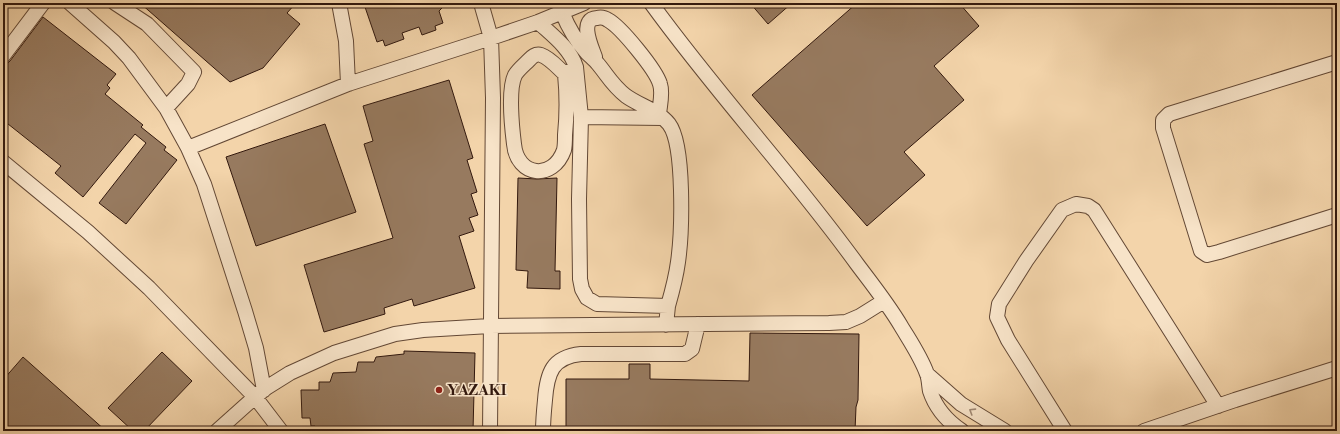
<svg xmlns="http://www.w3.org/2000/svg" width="1340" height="434" viewBox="0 0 1340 434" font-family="'Libre Bodoni',serif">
	<rect width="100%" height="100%" fill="#f3d4aa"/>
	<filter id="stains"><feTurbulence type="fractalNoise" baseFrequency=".005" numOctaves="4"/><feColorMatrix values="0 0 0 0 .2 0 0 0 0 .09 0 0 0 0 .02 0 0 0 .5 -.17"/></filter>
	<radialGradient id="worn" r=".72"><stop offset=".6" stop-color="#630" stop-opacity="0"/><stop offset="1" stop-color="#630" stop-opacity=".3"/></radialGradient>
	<path fill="#977a5f" stroke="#33190e" d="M140,3H296L287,13L300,24L263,68L230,82Z
		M365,3H447L439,11L443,23L435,26L436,30L422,35L419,27L402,33L404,39L385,46L383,40L377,42L365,7H366Z
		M750,3H792L768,24Z
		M857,3H959L979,26L934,66L964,100L904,152L925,175L867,226L752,95Z
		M43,17L116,74L107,85L110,88L105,94L143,125L141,127L166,147L164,150L177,160L126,224L99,203L146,143L135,134L83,197L55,173L61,166L3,120V67L10,61Z
		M449,80L473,158L467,160L477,192L471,194L478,215L469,218L474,231L459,236L475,288L414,306L412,299L384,308L385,314L324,332L304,265L393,238L364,144L373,141L363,106Z
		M325,124L356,212L256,246L226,157Z
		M518,178L537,179L557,178L555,271H560V289L527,288L528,271L516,270Z
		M750,333L859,334L858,400L856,407L855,431H566V379H629V364H650V379L749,381Z
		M404,351L475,353L473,431H316L315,426H311L310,418H302L301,390H319V382H330L333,373L356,372L358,362H374L376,357L404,354Z
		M162,352L192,381L144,431H133L108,408Z
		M23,357L106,431H3V380Z"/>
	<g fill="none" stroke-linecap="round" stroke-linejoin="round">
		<defs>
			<path id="minor" d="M70,3L114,42L129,58L166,108L188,148L204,184L245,311L256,348L264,390
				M115,3L147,24L194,72L188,84L166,108
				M339,3L346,41L348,84
				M481,3L491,38L493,98L490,431
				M651,3C716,93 792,174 857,264C872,284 888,304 901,326C910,341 921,357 927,374C929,379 929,386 930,391C936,409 947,421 962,431
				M562,12C568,27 576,41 587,53C591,57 595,60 598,64C608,76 612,85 626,96C640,106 658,110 669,124C685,145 682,234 678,262C676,277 672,292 668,306
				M538,22C552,35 570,48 576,67L581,117L579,199L580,279L582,289L587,298L597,304L668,306L666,325
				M3,56L43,3
				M595,57C592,48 578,19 597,18C601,17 605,18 608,20C621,27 656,70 660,84C663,93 660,104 659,114
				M1337,62L1169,114L1163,120V128L1201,251L1207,255L1219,252L1337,215
				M565,74C567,94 567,115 565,135C565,140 565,146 564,150C553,181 517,177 514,144C512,128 508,89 515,75C518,70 524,65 528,61C531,58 535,53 541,55C550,58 558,68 565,74L576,67
				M581,117L663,118
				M188,148L348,84L491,38L538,22L584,3
				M3,162L88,232L149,288L255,397L281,431
				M927,374L961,404L1005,431
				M217,431L255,397L266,388L290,373L334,353L395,334L423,330L490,326L829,323L846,322L860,316L884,301
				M543,431C543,420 544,410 545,400C547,373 552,357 581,354H685L692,349L698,324
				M1065,431L1008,340L997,317L999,304L1026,261L1062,210L1076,204L1088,206L1094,210L1218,406
				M1144,431L1235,400L1337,368"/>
		</defs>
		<use href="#minor" stroke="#634835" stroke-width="16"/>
		<use href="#minor" stroke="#f7e3c8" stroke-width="14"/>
	</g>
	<defs><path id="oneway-chevron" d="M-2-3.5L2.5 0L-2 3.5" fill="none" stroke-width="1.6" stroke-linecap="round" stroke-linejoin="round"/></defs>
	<use stroke="#9f8874" href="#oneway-chevron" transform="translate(972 411) rotate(-148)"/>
	<circle fill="#8f2418" stroke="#f7e3c8" stroke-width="1.5" cx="439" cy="390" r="4"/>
	<g text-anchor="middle" stroke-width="3" stroke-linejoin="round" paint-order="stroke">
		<g font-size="15" font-weight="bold" fill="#33190e" stroke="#f7e3c8" text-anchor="start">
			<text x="447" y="395">YAZAKI</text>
		</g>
	</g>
	<rect width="1340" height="434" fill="none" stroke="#f3d4aa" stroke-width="16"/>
	<rect x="4" y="4" width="1332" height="426" fill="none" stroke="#33190e" stroke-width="2"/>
	<rect x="8" y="8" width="1324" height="418" fill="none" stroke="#33190e"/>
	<rect width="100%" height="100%" filter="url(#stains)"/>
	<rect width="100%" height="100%" fill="url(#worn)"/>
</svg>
